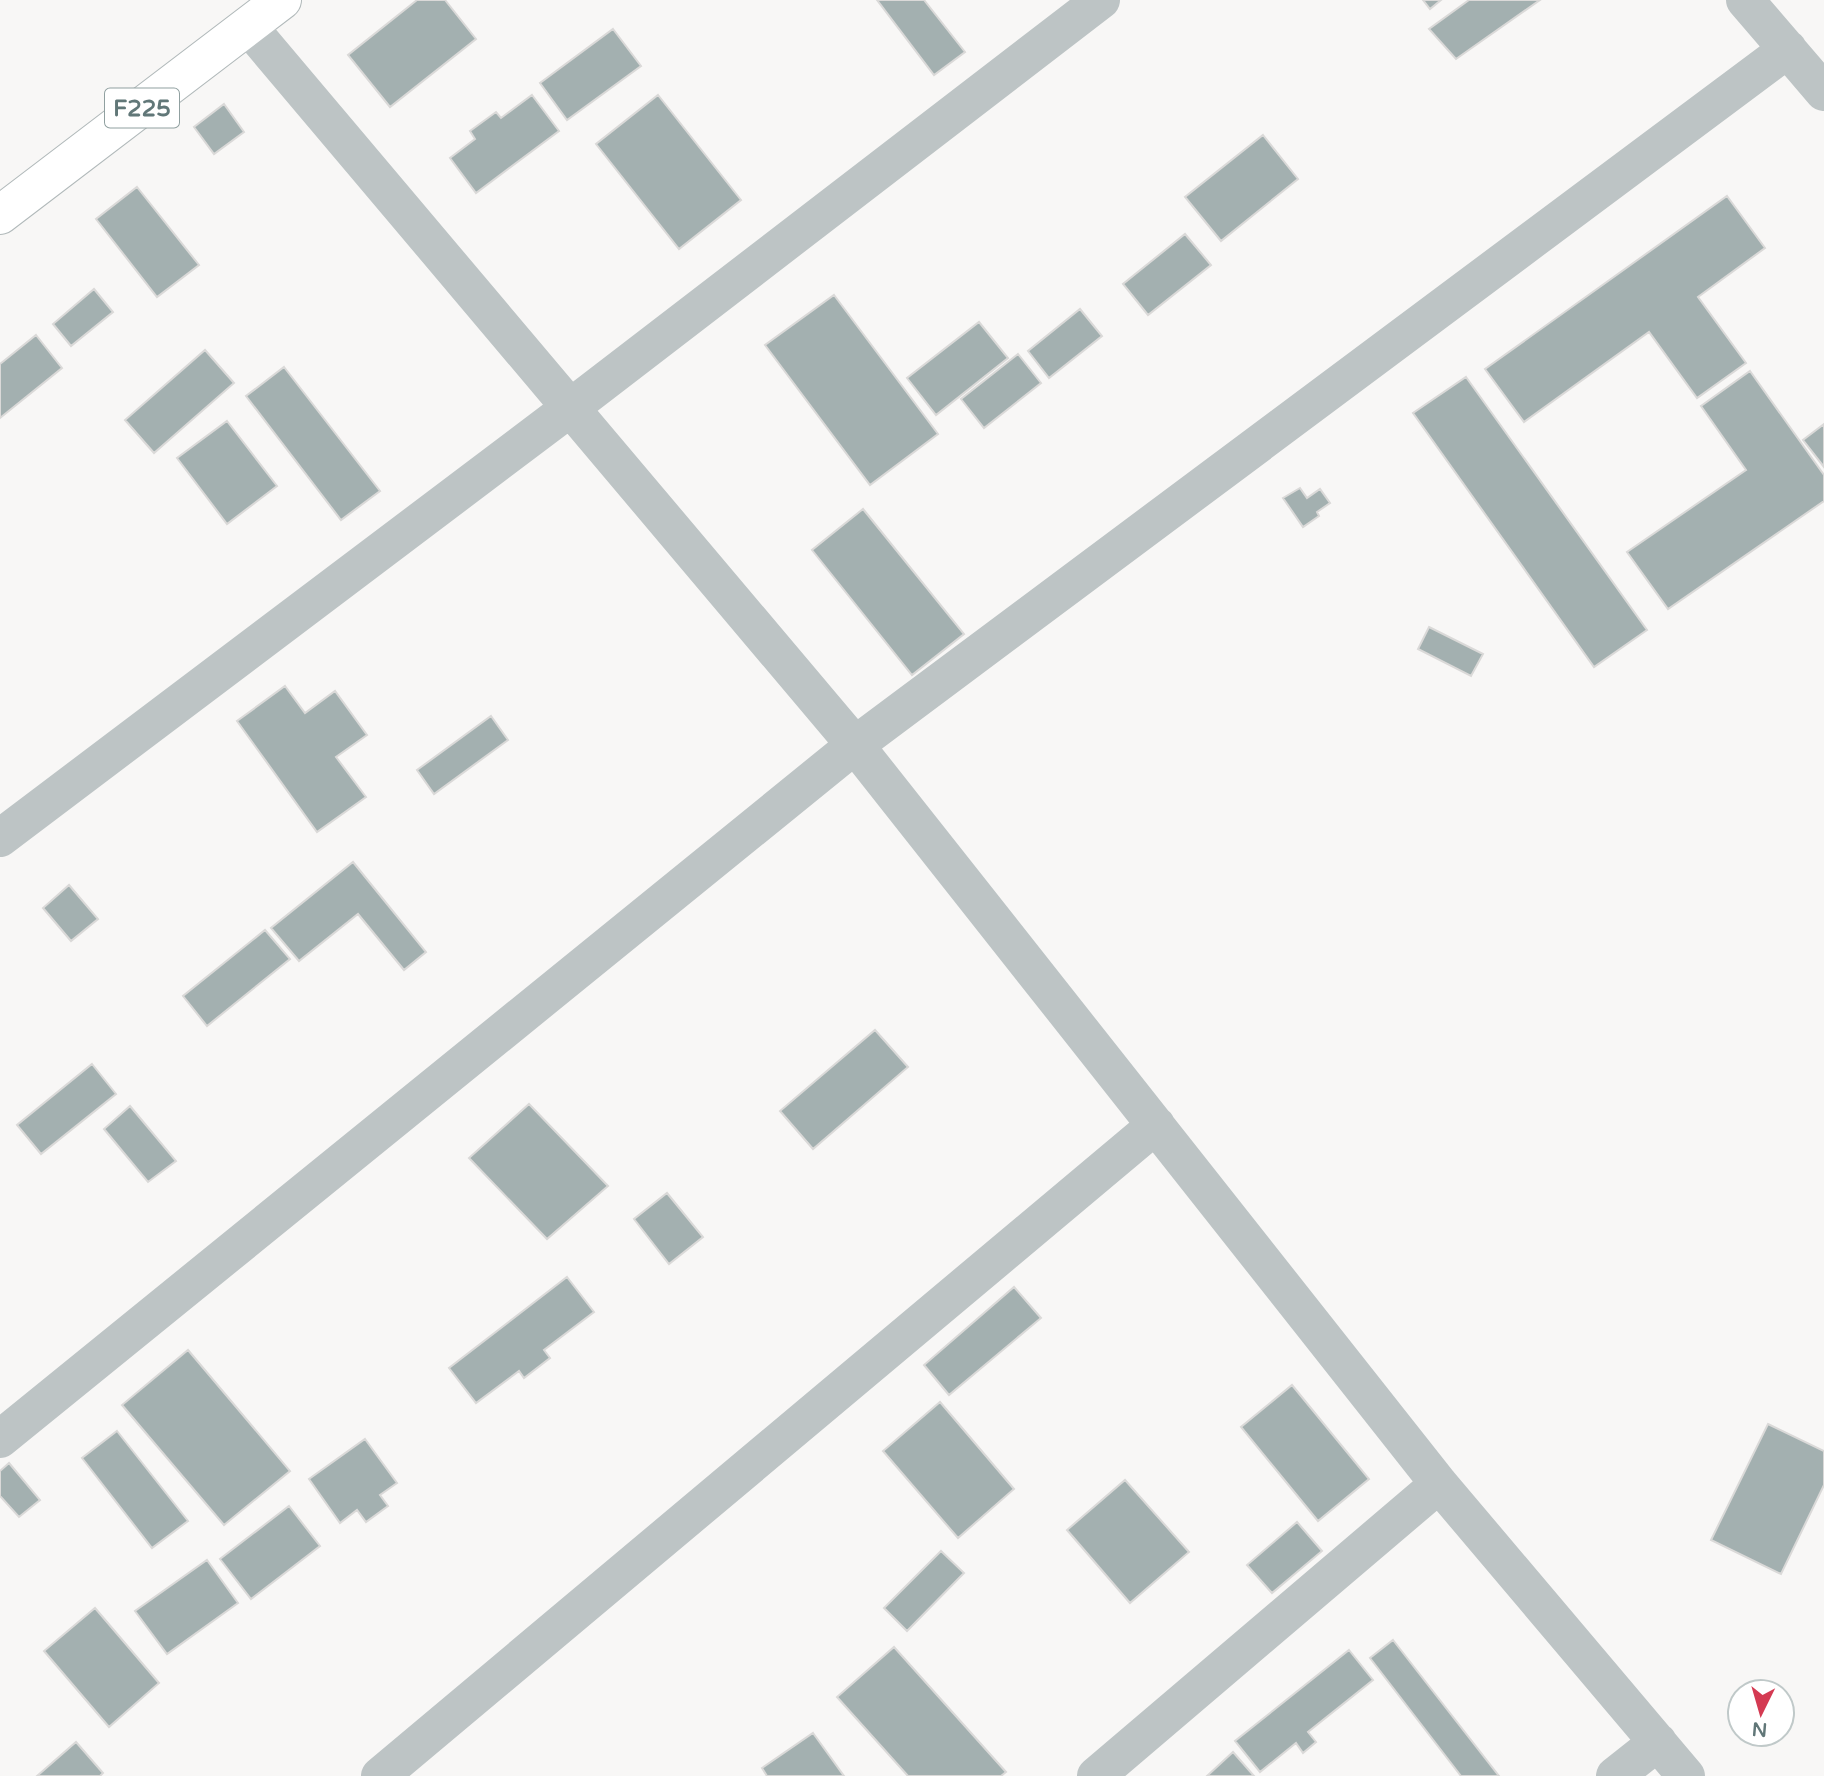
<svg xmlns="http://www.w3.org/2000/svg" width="1824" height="1776" viewBox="0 0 1824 1776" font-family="'Varela Round',sans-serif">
	<rect width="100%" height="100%" fill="#f8f7f6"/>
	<path fill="#a3b0b0" stroke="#dad9d8" stroke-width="2" d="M417,0H445L476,39L390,107L348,55Z
		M877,0H924L965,52L934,75Z
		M1423,0H1441L1430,9Z
		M1469,0H1540L1456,59L1429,29Z
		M613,29L641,66L567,120L540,83Z
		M532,95L559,131L476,193L450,158L475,139L470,131L496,112L501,118Z
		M658,95L741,200L679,249L596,144Z
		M224,104L244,132L214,154L194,127Z
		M1263,135L1298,179L1221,241L1185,197Z
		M137,187L199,265L157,297L96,219Z
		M1727,196L1765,248L1698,297L1746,363L1697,398L1649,332L1524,422L1485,369Z
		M1185,234L1211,265L1148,315L1123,284Z
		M94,289L113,312L71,346L53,324Z
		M834,295L938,434L870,485L765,345Z
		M1080,309L1102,336L1049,378L1028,351Z
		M979,322L1008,358L936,415L907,378Z
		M36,335L62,368L0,418V364Z
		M205,350L234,383L154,453L125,420Z
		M1018,354L1041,383L984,428L961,399Z
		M284,367L380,491L341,520L246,396Z
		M1750,371L1824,475V501L1668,609L1627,552L1746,470L1701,406Z
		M1466,377L1647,630L1594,667L1413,413Z
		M227,421L277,486L227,524L177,458Z
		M1824,424V467L1803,440Z
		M1300,488L1307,498L1320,489L1330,503L1317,512L1319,516L1303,527L1283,498Z
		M863,509L964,634L912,675L812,550Z
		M1429,627L1483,654L1471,676L1418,649Z
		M285,686L305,713L335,691L367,735L336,757L366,797L317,832L237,721Z
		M491,716L508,740L434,794L417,770Z
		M353,862L426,952L404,970L358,914L299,961L271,928Z
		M69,885L98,919L71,941L43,908Z
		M265,930L290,959L207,1026L183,996Z
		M875,1030L908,1067L813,1149L780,1111Z
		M92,1064L116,1094L41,1154L17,1125Z
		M529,1104L608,1186L547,1239L469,1158Z
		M130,1106L176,1161L148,1182L104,1129Z
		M667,1193L703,1237L669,1264L634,1219Z
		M567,1277L594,1312L544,1350L550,1358L524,1378L519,1371L476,1403L449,1368Z
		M1014,1287L1041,1318L949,1395L924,1365Z
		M188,1350L290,1471L224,1525L122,1405Z
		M1292,1385L1369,1479L1318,1521L1241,1427Z
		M940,1402L1014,1489L958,1538L883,1451Z
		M1768,1424L1824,1451V1485L1781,1574L1711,1540Z
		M117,1431L188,1521L152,1548L82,1458Z
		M365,1439L397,1483L380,1495L388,1506L366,1522L357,1510L340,1523L309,1479Z
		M9,1463L40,1500L19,1517L0,1496V1471Z
		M1125,1480L1189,1552L1130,1603L1067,1530Z
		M289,1506L320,1546L251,1599L220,1559Z
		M1297,1522L1322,1551L1272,1593L1247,1565Z
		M941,1551L964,1573L907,1631L884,1608Z
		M207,1560L238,1603L167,1654L135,1611Z
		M95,1608L159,1683L109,1727L44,1651Z
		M1393,1640L1499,1776H1461L1370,1658Z
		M894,1647L1006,1772L1001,1776H908L837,1697Z
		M1349,1650L1373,1680L1308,1732L1316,1742L1303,1753L1296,1743L1260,1772L1235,1741Z
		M813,1733L844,1776H767L762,1768Z
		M76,1742L103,1773L100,1776H37Z
		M1233,1752L1254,1776H1207Z"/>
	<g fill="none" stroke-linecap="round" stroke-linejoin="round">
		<defs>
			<path id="primary" d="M0,215L282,0"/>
		</defs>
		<use href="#primary" stroke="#b1b9ba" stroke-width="40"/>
		<path stroke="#bdc4c5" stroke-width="38" d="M1745,0L1824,92
			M249,27L855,745L1439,1484L1686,1776
			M0,838L570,408L1101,0
			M0,1439L855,745L1788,49
			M380,1776L1156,1125
			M1096,1776L1439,1484
			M1615,1776L1658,1742"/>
		<use href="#primary" stroke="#fff" stroke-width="38"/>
	</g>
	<g text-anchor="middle" stroke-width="7" stroke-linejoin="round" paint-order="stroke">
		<rect fill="#fff" stroke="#90a0a0" stroke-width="2" x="105" y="88.5" width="74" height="39" rx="5"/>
		<g font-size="23" font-weight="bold" fill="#617778">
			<text x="142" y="116">F225</text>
		</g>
	</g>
	<g transform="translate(1761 1713) rotate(185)"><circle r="33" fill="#ffffff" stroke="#c0c9c9" stroke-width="2"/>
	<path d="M0-5L12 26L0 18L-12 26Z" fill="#d43a52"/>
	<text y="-10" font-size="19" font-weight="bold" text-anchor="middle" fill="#617778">N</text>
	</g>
</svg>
